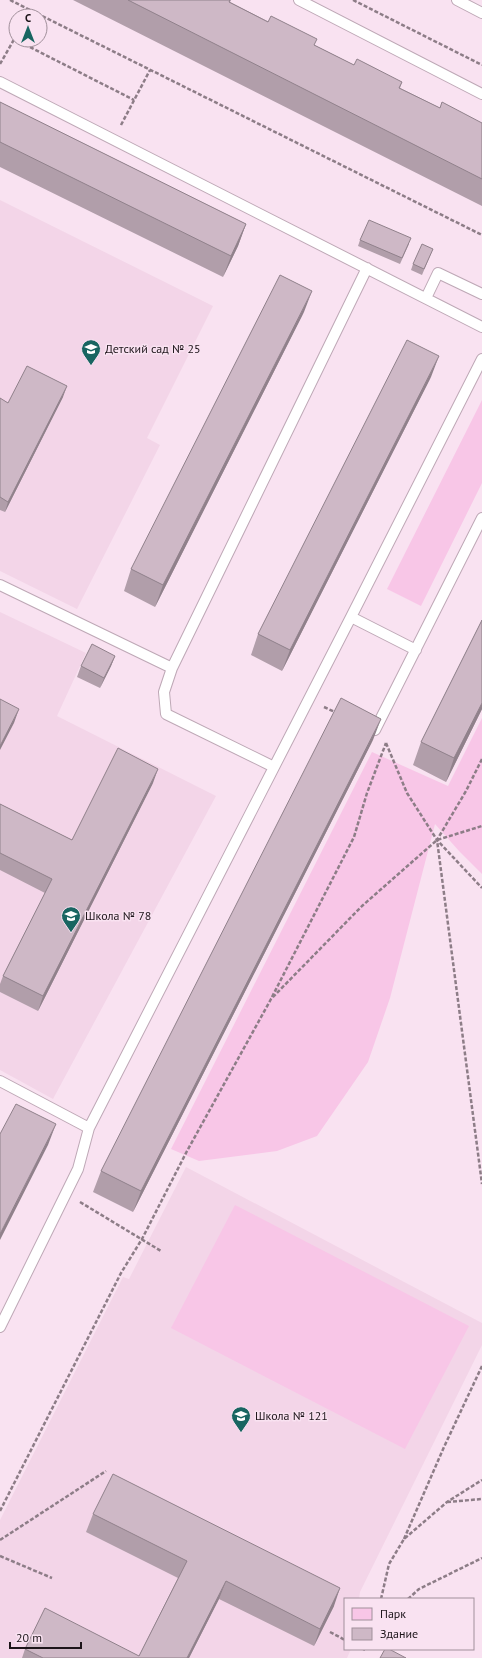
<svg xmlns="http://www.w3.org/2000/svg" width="482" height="1658" viewBox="0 0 482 1658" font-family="'PT Sans',sans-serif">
	<rect width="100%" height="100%" fill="#f9e2f1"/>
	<path fill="#f3d5e8" d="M0,200L213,306L147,438L160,445L77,609L0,571Z
		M0,612L86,653L57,716L216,796L53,1099L0,1070Z
		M186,1167L482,1323V1345L360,1592L359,1599H345V1649H351L347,1658H0V1520L123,1277L129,1279Z"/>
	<path fill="#f8c6e7" d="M482,400V483L421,606L387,589Z
		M482,718V874L459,851L435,824L390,998L368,1062L317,1136L277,1151L199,1161L171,1149L372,752L448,786Z
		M235,1205L469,1326L405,1449L171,1328Z"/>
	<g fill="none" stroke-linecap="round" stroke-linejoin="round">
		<defs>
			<path id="lane" d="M299,0L482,94
				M457,0L482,13
				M0,82L482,327
				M426,298L438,273L482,294
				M0,585L172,668
				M351,617L416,650
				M375,730L482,518
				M274,767L166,714L164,692L172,668L367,268
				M0,1081L89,1128
				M0,1327L78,1169L89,1128L351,617L482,359"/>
		</defs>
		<use href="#lane" stroke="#bea8b6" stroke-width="12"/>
		<path stroke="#8d7d87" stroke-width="2.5" stroke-dasharray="4 2" stroke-linecap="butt" d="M10,0L482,235
			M353,0L482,65
			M27,16L30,10
			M14,39L134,100
			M0,64L16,36
			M121,125L150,70
			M324,707L337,713
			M386,743L407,793L437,840L482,888
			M482,759L466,791L437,840L482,1184
			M272,997L354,837L367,793L386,743
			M80,1202L161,1251
			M447,1502L482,1499
			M0,1511L121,1273L142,1239L187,1151L271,999L362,906L437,840L482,826
			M404,1539L444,1447L482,1366
			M0,1540L106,1471
			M0,1556L52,1578
			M381,1599L389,1564L404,1539L447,1502L482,1480
			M408,1599L419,1589L482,1558
			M330,1632L345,1640
			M363,1649L365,1650"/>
		<use href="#lane" stroke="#fff" stroke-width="10"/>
	</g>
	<path fill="#b19eaa" d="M73,0H231L230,2L354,65L402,82L400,88L440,108L482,123V206Z
		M0,102L246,224L238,246L223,277L0,167Z
		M360,240L409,244L400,264L358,246Z
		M433,249L422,275L411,270L413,264Z
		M304,312L155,607L124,591L131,569Z
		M431,377L282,671L251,655L258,634Z
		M63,397L5,512L0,510V398L8,403Z
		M482,620V709L446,782L413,765L421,742Z
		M115,656L111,666L100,688L77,677L81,666Z
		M373,740L133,1212L93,1192L101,1171Z
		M153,783L38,1011L0,992V984L3,976L45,893L0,870V804L72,840Z
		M93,1514L334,1606L314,1646L219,1599L189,1658H22L25,1649L139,1656L178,1578L86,1532Z"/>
	<path fill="#90818b" d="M246,224L238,246L223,277L231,256Z
		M312,291L304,312L155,607L163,585Z
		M439,356L431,377L282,671L290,650Z
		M67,386L63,397L5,512L8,502Z
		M115,656L111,666L100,688L104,678Z
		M482,703V709L446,782L454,758Z
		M19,709L14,723L0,750V746Z
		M381,719L373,740L133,1212L141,1191Z
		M158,769L153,783L38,1011L43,996Z
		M56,1124L48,1145L0,1240V1234Z
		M226,1581L219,1599L189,1658H187Z
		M340,1588L334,1606L314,1646L320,1629Z"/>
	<path fill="#ceb8c6" stroke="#90818b" d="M128,0H230L229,2L268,22L271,16L317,39L314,45L354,65L357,59L402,82L399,88L440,108L442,102L482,123V179Z
		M0,102L246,224L231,256L0,142Z
		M369,220L411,238L402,258L360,240Z
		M422,244L433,249L424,269L413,264Z
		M280,275L312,291L163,585L131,569Z
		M407,340L439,356L290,650L258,634Z
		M27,366L67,386L8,502L0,497V398L8,403Z
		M482,620V703L454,758L421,742Z
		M92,644L115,656L104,678L81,666Z
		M341,698L381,719L141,1191L101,1171Z
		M0,699L19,709L0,746Z
		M118,748L158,769L43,996L3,976L52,879L0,853V804L72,840Z
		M16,1104L56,1124L0,1234V1134Z
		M113,1474L340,1588L320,1629L226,1581L187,1658H43L25,1649L45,1608L139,1656L187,1561L93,1514Z
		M385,1649H389L406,1658H380Z"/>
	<defs>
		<symbol id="school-pin" viewBox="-11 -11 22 30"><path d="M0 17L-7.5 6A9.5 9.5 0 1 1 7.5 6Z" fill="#186561" stroke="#f9e2f1"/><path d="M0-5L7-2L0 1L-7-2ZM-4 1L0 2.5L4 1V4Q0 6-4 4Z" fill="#fff"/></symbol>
	</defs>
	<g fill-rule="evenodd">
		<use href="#school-pin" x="80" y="338" width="22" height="30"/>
		<use href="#school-pin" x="60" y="905" width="22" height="30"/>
		<use href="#school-pin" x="230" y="1405" width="22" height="30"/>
	</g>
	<g text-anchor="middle" stroke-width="3" stroke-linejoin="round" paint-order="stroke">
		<g font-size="12" fill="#1c1419" stroke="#f9e2f1" text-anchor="start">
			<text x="105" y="353">Детский сад № 25</text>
			<text x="85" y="920">Школа № 78</text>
			<text x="255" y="1420">Школа № 121</text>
		</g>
	</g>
	<rect x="344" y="1598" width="130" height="52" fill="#f9e2f1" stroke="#a1909b"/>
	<rect x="352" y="1608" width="20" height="12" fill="#f8c6e7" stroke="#a1909b"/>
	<text x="380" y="1618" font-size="12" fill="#1c1419">Парк</text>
	<rect x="352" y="1628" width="20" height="12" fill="#ceb8c6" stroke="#a1909b"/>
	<text x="380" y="1638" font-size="12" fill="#1c1419">Здание</text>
	<g transform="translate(28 28)"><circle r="19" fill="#f9e2f1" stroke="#a1909b"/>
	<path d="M0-3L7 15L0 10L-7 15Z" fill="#186561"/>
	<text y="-6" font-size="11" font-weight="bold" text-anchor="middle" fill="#1c1419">С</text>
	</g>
	<path d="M10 1642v6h71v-6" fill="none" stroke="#1c1419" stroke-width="2"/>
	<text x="16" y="1642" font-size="12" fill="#1c1419" stroke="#f9e2f1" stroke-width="3" paint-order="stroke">20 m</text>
</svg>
